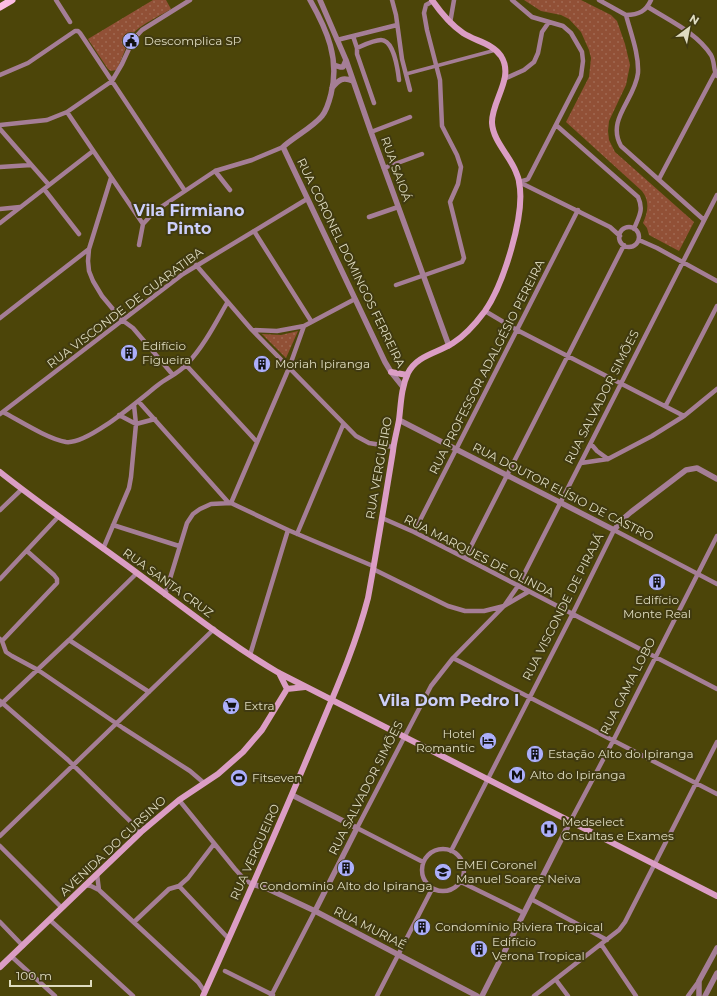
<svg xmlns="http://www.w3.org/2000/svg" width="717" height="996" viewBox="0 0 717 996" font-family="Montserrat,sans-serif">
	<defs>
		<pattern id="park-dots" width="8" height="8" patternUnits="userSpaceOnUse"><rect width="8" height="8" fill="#915036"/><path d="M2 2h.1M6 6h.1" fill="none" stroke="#a06951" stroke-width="1.8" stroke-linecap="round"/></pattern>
	</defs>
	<rect width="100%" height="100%" fill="#4c4509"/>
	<path fill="url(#park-dots)" d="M153,0H166L171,9C160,16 139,25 132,35C125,46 123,59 116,70L111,71L108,69L88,39Z
		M524,0H581L611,15L617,21L625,44L630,65L626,85L609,121L608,131L609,140L615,152L694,222L679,251L649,235L647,228L643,223C648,212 650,201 642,191L566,122L589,77L591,58L589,50L581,32L569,19L561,15L541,11Z
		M298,331L286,358L262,334L281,335Z"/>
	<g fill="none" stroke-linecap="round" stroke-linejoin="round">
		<path stroke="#a57e96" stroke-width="3.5" d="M406,74L492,51L495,49"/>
		<path stroke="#a57e96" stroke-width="4.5" d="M56,0L70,22
			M392,0L396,15L402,59L410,90
			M512,0L532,17L563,26L571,33L582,52L583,61L581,76L528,179L526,180L519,182
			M599,0L626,15C631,34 639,54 638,73C635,100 606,119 621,146L704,220
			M648,7C670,21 697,33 711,55C715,62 713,70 717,76
			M626,15C639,15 646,11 651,0
			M450,23L454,0
			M353,36L357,48
			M337,40L397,25
			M0,75L28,63L75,31H78L80,33L185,191
			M504,79L524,70L534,62L538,53L542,32L549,22
			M374,103L357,54V48C364,45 374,40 381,40C394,40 398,71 399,80
			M67,112L143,224
			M0,125L47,120L67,112L112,81L122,64L133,40L142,30L190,0
			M556,125L638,197C644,210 639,216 634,229
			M0,129L49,185
			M371,132L410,117
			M0,167L31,165
			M384,168L422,154
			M215,171L230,190
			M111,178L89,249L88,261L89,271L93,281L102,296L122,320L133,328L173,375
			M659,179L715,73
			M519,182L610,227L620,236
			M44,189L79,234
			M0,209L20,207
			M369,217L398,207
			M0,223L93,151
			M619 237a10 10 0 1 1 20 0a10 10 0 1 1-20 0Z
			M254,231L311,321
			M639,240L657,248L717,281
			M139,245L143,224L155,211L215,171L252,160L283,147
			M196,265L252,330L356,436L369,443L393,447
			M396,285L462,262L464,258L450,202L458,184L461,167L457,155L442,126L440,80L427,30L424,13L426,5L433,1
			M485,311L517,330L684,416
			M0,318L89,249
			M252,330L277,331L304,326L355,299
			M186,365L257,442
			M139,402L228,502
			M666,405L717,306
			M3,412C20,421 48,439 66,442C88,445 140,399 158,385C167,378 179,373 187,364C204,346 215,324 227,303
			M0,414L183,274L307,199
			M119,415L136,424L155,419
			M591,444L597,451L608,459
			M581,463L608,459L652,436L684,416L717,389
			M231,503L289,368L304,326
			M0,510L22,489
			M382,518L414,532L465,558L717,689
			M113,525L179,546
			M414,532L578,210
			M297,534L343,425
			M103,549L129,488L131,477L136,424L134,405
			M465,558L624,245
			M373,569L448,606L465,611H484L504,606L528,592
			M0,579L58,517
			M165,595L187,523L193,514L200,509L211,504L231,503L288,530L373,566
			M0,639L2,641L6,652L12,656L38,670L123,728L190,771L204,783
			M69,640L149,692
			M2,641L57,583V579L54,575L27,551
			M250,655L288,530
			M453,658L717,794
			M0,701L68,760L141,832
			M0,705L69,640L137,573
			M179,800L235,869L245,880L252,884
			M570,822L613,741L717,536
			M0,836L214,629
			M0,846L62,908
			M422 870a21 21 0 1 1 42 0a21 21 0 1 1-42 0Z
			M451,851L572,615L614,530L717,584
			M423,862L357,828L431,686L453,658L504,606L518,586L717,195
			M97,874L99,890
			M461,882L524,913
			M85,885L91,886L99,890L198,982L205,992
			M179,886L228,938
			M531,899L607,940
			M50,920L133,996
			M0,922L23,946
			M134,922L169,889L179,886L188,878L214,844
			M601,944L636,996
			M11,956L55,996
			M225,971L273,995
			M556,980L568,996
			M271,996L315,911
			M377,996L432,889
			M534,996L619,930L625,922L717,742
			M688,996L699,981"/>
		<path stroke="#a57e96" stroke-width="5.5" d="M310,0C327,30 340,59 331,94C329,102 327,110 322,116C313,127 294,137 283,147L385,362L391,372L403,387
			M320,0L346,60L371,132L449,346
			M334,65L340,67H343L346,60
			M332,88C339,79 343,77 353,81
			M399,420L614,530L624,518L631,512L686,470L697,468L717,479
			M292,795L357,828L315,911
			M252,884L266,888L315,911L477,996
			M482,996L570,822
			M699,996V981L717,948
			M705,996L717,973"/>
		<path stroke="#db9dc4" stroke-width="6" d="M391,372L407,375
			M0,472C44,507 91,539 137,573C183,607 229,644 279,673L717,896
			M279,673L287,689
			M287,689L305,687
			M0,967L141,832L179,800L218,774L243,752L262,730L287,689
			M203,996C239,916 275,835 309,754C330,703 354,652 368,598C377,549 385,500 393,451C394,441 397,431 399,420C401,404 401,388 408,373C417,355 438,353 453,343C466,335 476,323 485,311C503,285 526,214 519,182C519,179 517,175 516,172C510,156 493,141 492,123C491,101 515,78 501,56C492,43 475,41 463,33C450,24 441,13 432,0"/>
		<path stroke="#fcbce3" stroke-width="7" d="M0,7L12,0"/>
	</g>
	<defs>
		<symbol id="civic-disc" viewBox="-11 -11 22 22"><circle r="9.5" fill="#acaffb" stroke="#403a10"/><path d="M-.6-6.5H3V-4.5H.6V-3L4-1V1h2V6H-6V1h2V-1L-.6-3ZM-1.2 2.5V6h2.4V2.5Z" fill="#111"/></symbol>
		<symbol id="building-disc" viewBox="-11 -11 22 22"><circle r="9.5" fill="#acaffb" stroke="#403a10"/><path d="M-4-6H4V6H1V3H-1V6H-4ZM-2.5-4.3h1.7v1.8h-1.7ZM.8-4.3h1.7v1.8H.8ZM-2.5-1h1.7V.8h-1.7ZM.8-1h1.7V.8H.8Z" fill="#111"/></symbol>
		<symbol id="supermarket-disc" viewBox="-11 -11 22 22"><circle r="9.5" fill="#acaffb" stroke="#403a10"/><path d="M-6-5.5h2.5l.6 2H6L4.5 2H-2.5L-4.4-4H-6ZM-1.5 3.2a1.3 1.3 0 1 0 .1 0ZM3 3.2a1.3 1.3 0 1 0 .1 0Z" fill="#111"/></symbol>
		<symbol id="hotel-disc" viewBox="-11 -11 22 22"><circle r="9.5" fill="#acaffb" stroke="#403a10"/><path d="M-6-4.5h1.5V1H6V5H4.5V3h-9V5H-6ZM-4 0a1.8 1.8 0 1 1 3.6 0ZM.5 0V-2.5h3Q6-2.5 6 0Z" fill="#111"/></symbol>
		<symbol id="metro-disc" viewBox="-11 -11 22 22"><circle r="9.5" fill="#acaffb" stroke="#403a10"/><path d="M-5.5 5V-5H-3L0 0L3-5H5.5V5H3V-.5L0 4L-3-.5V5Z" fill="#111"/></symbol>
		<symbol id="stadium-disc" viewBox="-11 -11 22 22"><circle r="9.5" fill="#acaffb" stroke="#403a10"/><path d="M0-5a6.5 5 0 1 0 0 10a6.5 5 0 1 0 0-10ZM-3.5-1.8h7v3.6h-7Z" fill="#111"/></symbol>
		<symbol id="hospital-disc" viewBox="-11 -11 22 22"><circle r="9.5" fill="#acaffb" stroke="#403a10"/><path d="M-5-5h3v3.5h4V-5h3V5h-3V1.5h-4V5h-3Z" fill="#111"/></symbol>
		<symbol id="school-disc" viewBox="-11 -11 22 22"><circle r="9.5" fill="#acaffb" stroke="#403a10"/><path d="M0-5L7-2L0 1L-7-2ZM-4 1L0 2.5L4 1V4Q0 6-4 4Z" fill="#111"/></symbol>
	</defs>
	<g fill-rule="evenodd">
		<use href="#civic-disc" x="121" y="31" width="20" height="20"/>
		<use href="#building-disc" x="119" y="343" width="20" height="20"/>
		<use href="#building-disc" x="252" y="354" width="20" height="20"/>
		<use href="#building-disc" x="647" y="572" width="20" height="20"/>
		<use href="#supermarket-disc" x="221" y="696" width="20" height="20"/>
		<use href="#hotel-disc" x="478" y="731" width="20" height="20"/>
		<use href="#building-disc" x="525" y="744" width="20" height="20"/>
		<use href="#metro-disc" x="507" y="765" width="20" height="20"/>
		<use href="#stadium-disc" x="229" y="768" width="20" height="20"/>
		<use href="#hospital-disc" x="539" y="819" width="20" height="20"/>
		<use href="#building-disc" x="336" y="858" width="20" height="20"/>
		<use href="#school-disc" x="433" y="862" width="20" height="20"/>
		<use href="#building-disc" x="412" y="917" width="20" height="20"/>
		<use href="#building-disc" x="469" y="939" width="20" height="20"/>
	</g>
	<g text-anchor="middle" stroke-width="4" stroke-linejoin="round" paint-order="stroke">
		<g font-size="12" fill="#dfdcc0" stroke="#403a10" text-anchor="start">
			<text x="144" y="45">Descomplica SP</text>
			<text x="142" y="350">Edifício<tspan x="142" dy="14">Figueira</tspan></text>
			<text x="275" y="368">Moriah Ipiranga</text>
			<text x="657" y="604" text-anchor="middle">Edifício<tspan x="657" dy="14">Monte Real</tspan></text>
			<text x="244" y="710">Extra</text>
			<text x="475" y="738" text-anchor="end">Hotel<tspan x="475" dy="14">Romantic</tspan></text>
			<text x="548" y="758">Estação Alto do Ipiranga</text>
			<text x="530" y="779">Alto do Ipiranga</text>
			<text x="252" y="782">Fitseven</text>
			<text x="562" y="826">Medselect<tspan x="562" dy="14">Cnsultas e Exames</tspan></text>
			<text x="456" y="869">EMEI Coronel<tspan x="456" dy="14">Manuel Soares Neiva</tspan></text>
			<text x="346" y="890" text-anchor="middle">Condomínio Alto do Ipiranga</text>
			<text x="435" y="931">Condomínio Riviera Tropical</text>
			<text x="492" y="946">Edifício<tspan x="492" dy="14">Verona Tropical</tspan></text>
		</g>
		<g font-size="12" fill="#dfdcc0" stroke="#403a10">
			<text transform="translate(396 169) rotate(70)" y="4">RUA SAIOÁ</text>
			<text transform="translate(351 263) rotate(64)" y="4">RUA CORONEL DOMINGOS FERREIRA</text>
			<text transform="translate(125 308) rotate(-37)" y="4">RUA VISCONDE DE GUARATIBA</text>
			<text transform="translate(487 367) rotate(-63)" y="4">RUA PROFESSOR ADALGÉSIO PEREIRA</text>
			<text transform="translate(602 397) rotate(-63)" y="4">RUA SALVADOR SIMÕES</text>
			<text transform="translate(379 468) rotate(-80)" y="4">RUA VERGUEIRO</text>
			<text transform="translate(563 492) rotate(27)" y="4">RUA DOUTOR ELÍSIO DE CASTRO</text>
			<text transform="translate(479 556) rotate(27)" y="4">RUA MARQUES DE OLINDA</text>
			<text transform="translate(168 583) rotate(36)" y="4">RUA SANTA CRUZ</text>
			<text transform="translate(563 607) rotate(-63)" y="4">RUA VISCONDE DE PIRAJÁ</text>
			<text transform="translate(628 686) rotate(-63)" y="4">RUA GAMA LOBO</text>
			<text transform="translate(366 788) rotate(-63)" y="4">RUA SALVADOR SIMÕES</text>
			<text transform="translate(113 846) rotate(-43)" y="4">AVENIDA DO CURSINO</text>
			<text transform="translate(255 852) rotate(-66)" y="4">RUA VERGUEIRO</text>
			<text transform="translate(370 928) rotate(27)" y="4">RUA MURIAÉ</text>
		</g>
		<g font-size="16" font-weight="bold" fill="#cccffa" stroke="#403a10">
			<text x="189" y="216">Vila Firmiano<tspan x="189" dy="18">Pinto</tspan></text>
			<text x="449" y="706">Vila Dom Pedro I</text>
		</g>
	</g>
	<g transform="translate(689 28) rotate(32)" stroke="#403a10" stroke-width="3" paint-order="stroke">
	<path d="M0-3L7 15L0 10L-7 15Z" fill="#dfdcc0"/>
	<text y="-6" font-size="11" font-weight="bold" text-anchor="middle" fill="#dfdcc0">N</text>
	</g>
	<path d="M10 980v6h81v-6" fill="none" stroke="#dfdcc0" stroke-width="2"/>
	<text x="16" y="980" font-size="12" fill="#dfdcc0" stroke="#403a10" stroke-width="3" paint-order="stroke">100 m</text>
</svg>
